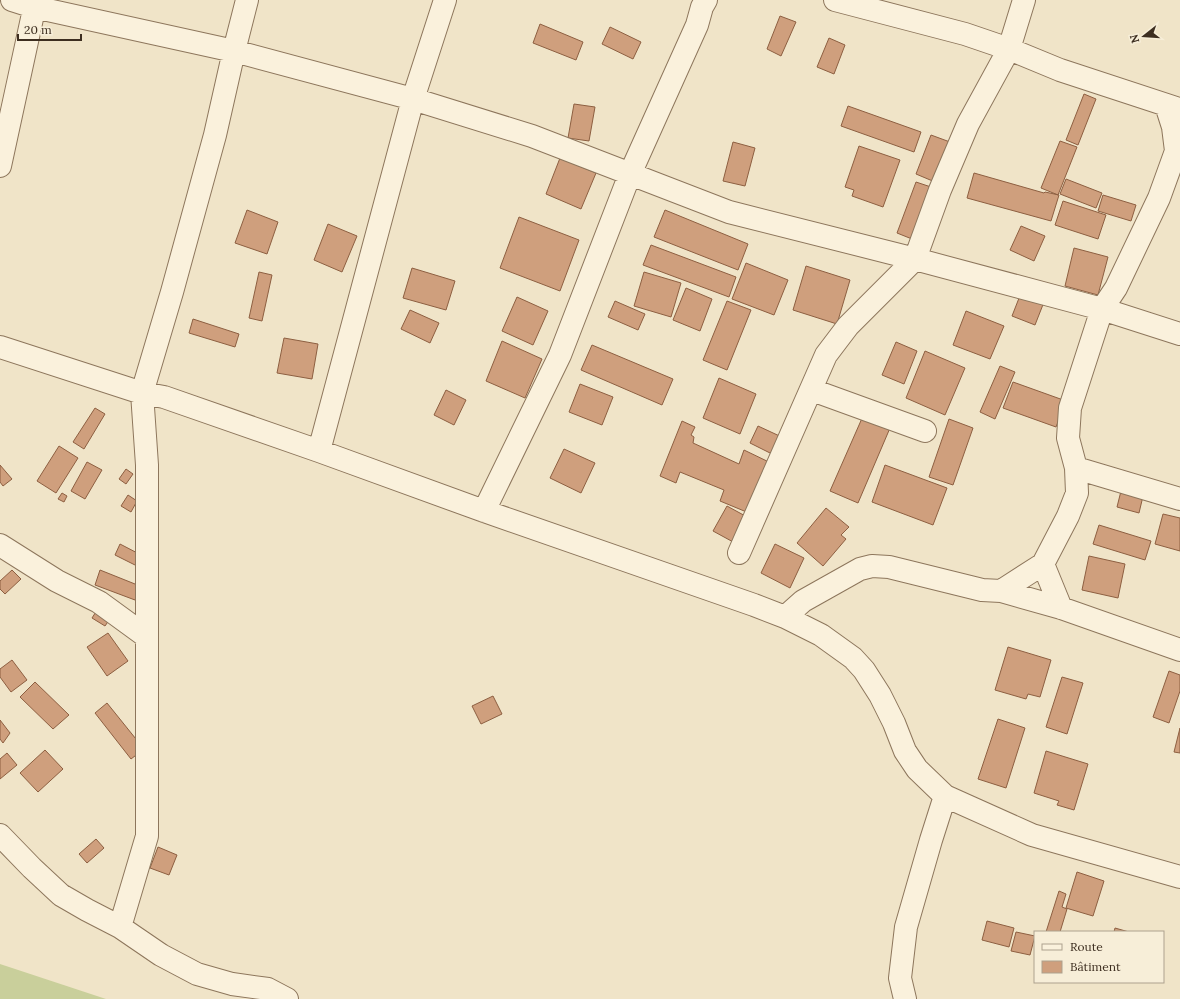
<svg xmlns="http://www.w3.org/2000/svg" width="1180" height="999" viewBox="0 0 1180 999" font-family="Lora,serif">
	<rect width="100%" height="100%" fill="#f0e4c8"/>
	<path fill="#c9cf9b" d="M0,964L106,999H0Z"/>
	<path fill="#cf9f7d" stroke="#8d5f41" d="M780,16L796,22L781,56L767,49Z
		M540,24L583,42L576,60L533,43Z
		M610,27L641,42L633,59L602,44Z
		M829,38L845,45L834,74L817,67Z
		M1084,94L1096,99L1078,145L1066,140Z
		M574,104L595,107L589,141L568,138Z
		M848,106L921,132L914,152L841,126Z
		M931,135L950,142L935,182L916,174Z
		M1060,141L1077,147L1058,195L1041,188Z
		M733,142L755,148L745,186L723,181Z
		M859,146L900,160L883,207L852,196L854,190L845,187Z
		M560,158L596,173L581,209L546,194Z
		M974,173L1044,193L1045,192L1059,195L1051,221L967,198Z
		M1066,179L1102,193L1096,208L1060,194Z
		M916,182L931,187L912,239L897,233Z
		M1103,195L1136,205L1131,221L1098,211Z
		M1063,201L1106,215L1098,239L1055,225Z
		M247,210L278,222L267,254L235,243Z
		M665,210L748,244L738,270L654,237Z
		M519,217L579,240L560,291L500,268Z
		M328,224L357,236L342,272L314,260Z
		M1021,226L1045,236L1034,261L1010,250Z
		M651,245L736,277L729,297L643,265Z
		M1074,248L1108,257L1098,295L1065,286Z
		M746,263L788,280L774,315L732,299Z
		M806,266L850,280L837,324L793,310Z
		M412,268L455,281L446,310L403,298Z
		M259,272L272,275L262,321L249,318Z
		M644,272L681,283L671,317L634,306Z
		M686,288L712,299L700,331L673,320Z
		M1021,293L1044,302L1035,325L1012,316Z
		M517,297L548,311L533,345L502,331Z
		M615,301L645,314L638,330L608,317Z
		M727,301L751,310L727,370L703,360Z
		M410,310L439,323L430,343L401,329Z
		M966,311L1004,326L990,359L953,345Z
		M193,319L239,334L235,347L189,333Z
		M284,338L318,344L312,379L277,373Z
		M502,341L542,359L525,398L486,381Z
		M896,342L917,351L904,384L882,375Z
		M592,345L673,379L662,405L581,370Z
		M925,351L965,368L945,415L906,398Z
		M1000,366L1015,372L995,419L980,412Z
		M719,378L756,394L740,434L703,418Z
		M1013,382L1066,401L1056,427L1003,408Z
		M580,384L613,397L602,425L569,412Z
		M446,390L466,400L454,425L434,415Z
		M95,408L105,414L84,449L73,442Z
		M863,416L890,428L858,503L830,491Z
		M949,419L973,428L953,485L929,477Z
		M682,421L695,427L691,435L694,437L693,443L739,464L744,450L773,464L749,513L720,501L724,490L680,472L676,483L660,476Z
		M758,426L786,439L778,457L750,443Z
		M59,446L78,458L56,493L37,481Z
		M564,449L595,463L581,493L550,478Z
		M87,462L102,470L85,499L71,491Z
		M0,465L12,479L3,486L0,482Z
		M885,465L947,488L933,525L872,502Z
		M126,469L133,474L126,484L119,479Z
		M1122,487L1144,492L1139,513L1117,507Z
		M62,493L67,496L64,502L58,499Z
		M128,495L137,501L131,512L121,506Z
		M727,506L749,518L735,543L713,531Z
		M826,508L849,527L841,535L846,539L823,566L797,543Z
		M1163,514L1180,518V551L1155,544Z
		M1099,525L1151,541L1145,560L1093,544Z
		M120,544L145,557L139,567L115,555Z
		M775,544L804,558L790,588L761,573Z
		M1089,556L1125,564L1118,598L1082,590Z
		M12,570L21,579L5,594L0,589V581Z
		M100,570L140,586L135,600L95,585Z
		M99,607L112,616L105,626L92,618Z
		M108,633L128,661L107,676L87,647Z
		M1008,647L1051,660L1040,697L1028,694L1026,699L995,690Z
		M12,660L27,680L11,692L0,677V669Z
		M1169,671L1180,675V691L1169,723L1153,717Z
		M1062,677L1083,683L1067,734L1046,727Z
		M35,682L69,715L53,729L20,697Z
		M493,696L502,714L481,724L472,706Z
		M107,703L144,749L131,759L95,713Z
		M998,719L1025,728L1006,788L978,779Z
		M0,720L10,733L3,743L0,739Z
		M1180,728V753L1174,752Z
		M45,750L63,769L38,792L20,773Z
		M1046,751L1088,764L1074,810L1057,805L1059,801L1034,793Z
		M7,753L17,765L0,779V759Z
		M96,839L104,848L87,863L79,854Z
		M158,847L177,855L169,875L150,868Z
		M1077,872L1104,881L1093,916L1066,908Z
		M1059,891L1066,894L1062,907L1067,909L1060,932H1046Z
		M987,921L1014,928L1009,947L982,940Z
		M1115,928L1129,932H1114Z
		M1016,932L1035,936L1030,955L1011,951Z"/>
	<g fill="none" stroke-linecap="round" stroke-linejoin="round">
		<defs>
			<path id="minor" d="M12,0L34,7L234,51L413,99L532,136L729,212L915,259L1102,309L1180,334
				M835,0L965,34L1009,49L1060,70L1179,109
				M0,166L36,0
				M0,347L142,393L164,397L319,451L484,511L754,605L785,617L821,635L853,658L864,670L880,695L894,723L905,751L917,769L945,796L1032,835L1180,877
				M812,390L925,431
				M319,451L413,99L445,0
				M1076,468L1180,499
				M484,511L560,355L630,174L697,25L702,7L706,0
				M0,545L57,581L99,602L147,637
				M739,553L826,355L848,326L915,259L940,190L968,124L1009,49L1024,0
				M1043,564L1061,608
				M1001,591L1043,564L1068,516L1077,493L1076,468L1068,438L1070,408L1102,309L1116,288L1159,198L1176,151L1173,127L1166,105
				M785,617L803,601L860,569L872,566L889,567L982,590L1001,591L1061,608L1180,650
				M0,835L32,868L61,895L87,910L120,927L161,955L197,974L232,984L268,989L287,999
				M120,927L147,836V465L142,393L172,292L215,135L234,51L247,0
				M905,999L900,978L906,927L931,840L945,796"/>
		</defs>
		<use href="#minor" stroke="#8d765c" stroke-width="24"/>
		<use href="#minor" stroke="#faf1dc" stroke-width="22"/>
	</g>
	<rect x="1034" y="931" width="130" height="52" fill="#f7eed8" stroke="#ada18e"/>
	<rect x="1042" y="944" width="20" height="6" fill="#faf1dc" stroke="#ada18e"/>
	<text x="1070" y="951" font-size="12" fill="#3d2e20">Route</text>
	<rect x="1042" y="961" width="20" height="12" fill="#cf9f7d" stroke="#ada18e"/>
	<text x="1070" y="971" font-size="12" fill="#3d2e20">Bâtiment</text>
	<g transform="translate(1144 36) rotate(253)" stroke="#f7eed8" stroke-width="3" paint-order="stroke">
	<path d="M0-3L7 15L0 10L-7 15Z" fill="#3d2e20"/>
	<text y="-6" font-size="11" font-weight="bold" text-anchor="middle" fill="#3d2e20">N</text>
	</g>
	<path d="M18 34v6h63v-6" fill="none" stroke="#3d2e20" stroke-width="2"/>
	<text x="24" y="34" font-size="12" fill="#3d2e20" stroke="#f7eed8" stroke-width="3" paint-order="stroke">20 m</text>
</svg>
